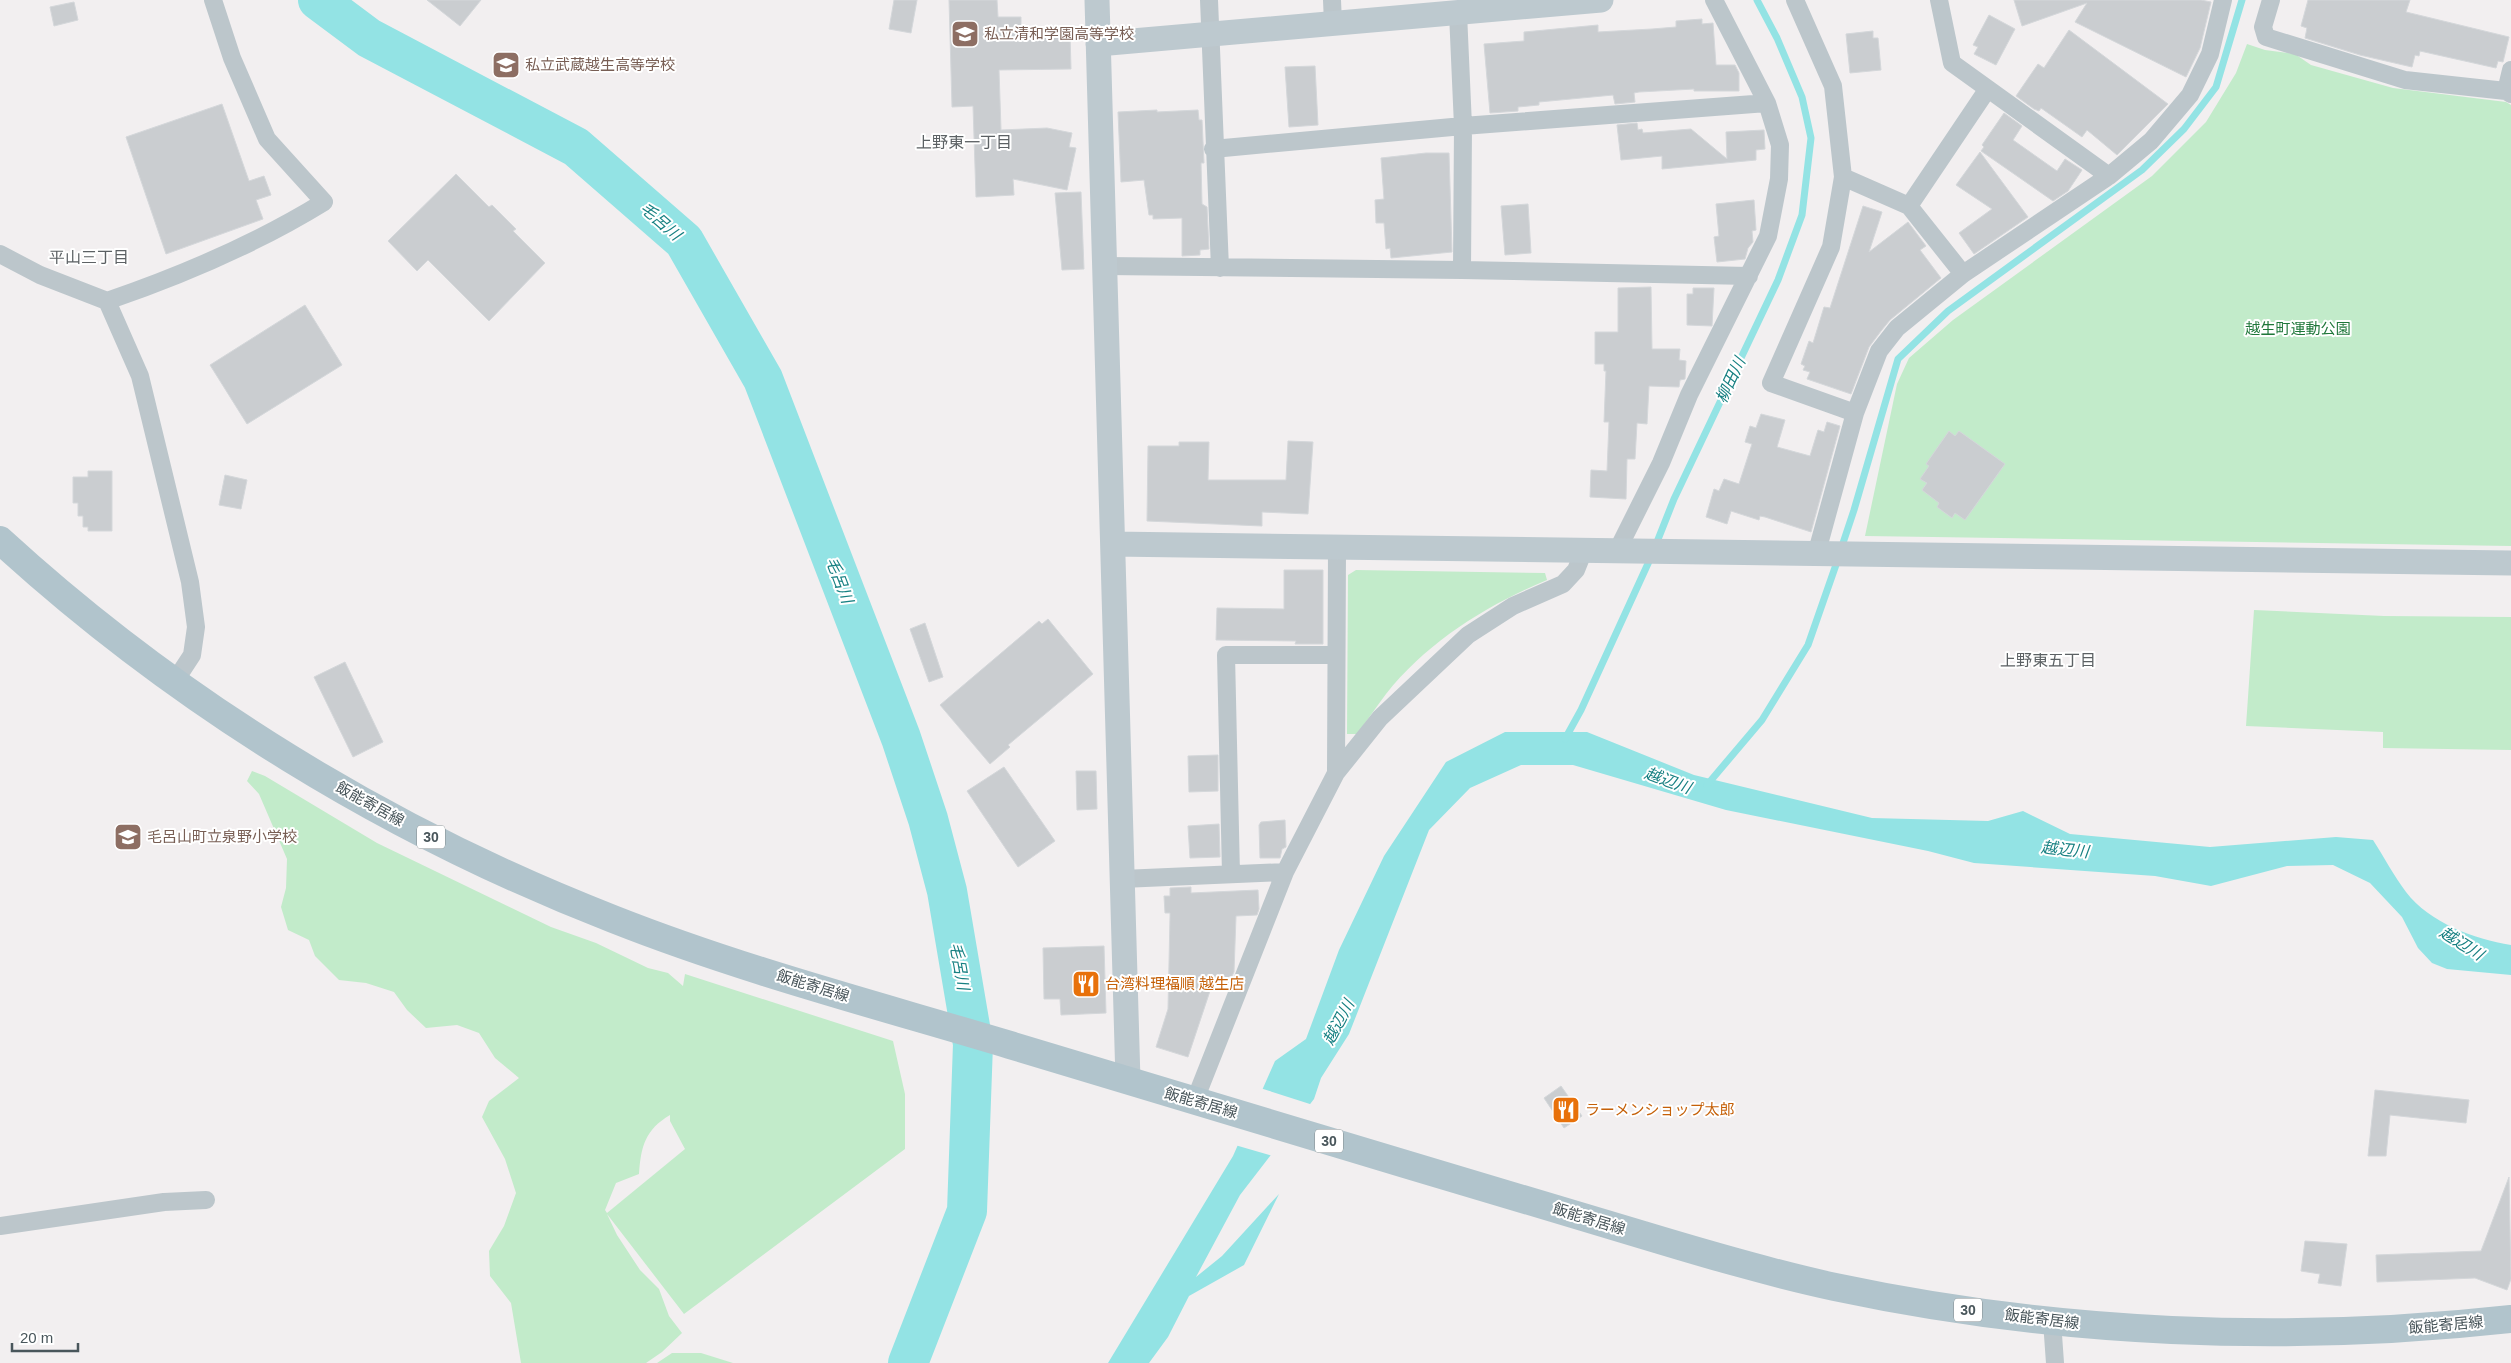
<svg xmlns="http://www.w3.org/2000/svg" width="2511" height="1363" viewBox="0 0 2511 1363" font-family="Helvetica,'Noto Sans JP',sans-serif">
	<rect width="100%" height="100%" fill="#f2eff0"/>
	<path fill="#c2ebca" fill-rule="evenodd" d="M2247,44L2265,50L2295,54L2311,65L2393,88L2506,102L2511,105V546L1865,536L1897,384L1909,358L1953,320L2152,176L2206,122L2236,73Z
		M1356,570L1545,573L1547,580C1487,605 1427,642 1386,694C1376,707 1367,721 1357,734H1347L1348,575Z
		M2254,610L2384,616L2511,617V750L2383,748V732L2246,726Z
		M252,771L265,776L377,843L551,927L596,943L648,968L668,973L683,986L685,974L893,1041L905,1094V1149L684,1314L607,1214L617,1235L640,1270L659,1289L669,1316L682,1333L662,1352L646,1363H521L511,1303L490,1276L489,1251L504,1226L516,1193L505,1159L482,1117L489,1101L519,1078L495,1058L479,1033L457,1025L426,1028L407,1010L394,992L366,983L339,980L315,956L309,940L288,930L281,907L286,888L287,859L259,794L247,781ZM670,1115V1121L685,1149L607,1213L605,1210L616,1183L639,1174C641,1146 645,1130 670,1115Z
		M672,1353H701L733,1363H657Z"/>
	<path fill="#93e3e4" d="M1505,732H1587L1694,775L1872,818L1988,821L2023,811L2070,834L2210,847L2336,837L2373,840C2384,857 2394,876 2406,892C2430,923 2474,939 2511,945V975L2447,969L2432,963L2418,948L2402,917L2370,883L2333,865L2287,866L2211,886L2155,876L1974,863L1928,851L1726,810L1573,765H1521L1470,788L1429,830L1349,1034L1321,1078L1314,1099L1240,1195L1196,1277L1222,1256L1279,1194L1244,1265L1189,1296L1168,1337L1149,1363H1108L1233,1156L1275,1061L1306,1039L1339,950L1384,856L1446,762Z"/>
	<path fill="#f2eff0" d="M1260,1088L1313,1105L1273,1156L1235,1145Z"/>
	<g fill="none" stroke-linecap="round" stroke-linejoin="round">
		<path stroke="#93e3e4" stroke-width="7" d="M1655,547L1674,499L1778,280L1802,215L1811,138L1802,97L1777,38L1757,0
			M1841,549L1854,510L1898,359L1948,311L2142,170L2184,129L2216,87L2242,0
			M1565,739L1581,710L1651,557
			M1707,785L1762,720L1808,645L1838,559"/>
		<path stroke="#93e3e4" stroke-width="40" d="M318,0L369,38L576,147L684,241L763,379L901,738L928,819L947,891L973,1044L967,1211L908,1363"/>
	</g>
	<path fill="#cacdd0" stroke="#d4d7da" d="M427,0H481L460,26Z
		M894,0H917L911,33L889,29Z
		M949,0H997L998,17H1021V34H1070L1071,69L999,70L1001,130L1047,128L1072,133L1069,147L1076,148L1067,190L1013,179L1014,195L976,197L973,106L952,107Z
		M2014,0H2201L2211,2L2200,48L2186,77L2075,22L2087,3L2022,26Z
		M2308,0H2410L2406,12L2509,37L2503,62L2498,61L2496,68L2420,51L2419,56L2415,55L2412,67L2360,55L2305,38L2307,28L2301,26Z
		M74,2L78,20L54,26L50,7Z
		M1989,15L2015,29L1996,65L1974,54L1978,47L1973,45Z
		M1702,19V24L1713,23L1716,65H1735L1739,73V91H1694V89L1639,92L1634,93L1635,102L1615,104L1613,95L1539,102V105L1518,107V111L1490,113L1484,44L1524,41V32L1598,25V32L1652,29L1676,27V21Z
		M2069,30L2168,104L2117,155L2087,130L2082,137L2041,108L2039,111L2034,109L2016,96L2038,64L2044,68Z
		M1873,31V38H1878L1881,70L1850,73L1846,34Z
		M1315,66L1318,125L1289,127L1285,67Z
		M222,104L249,181L264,176L271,195L256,200L263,219L166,254L126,137Z
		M1157,110V112L1198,110L1199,120H1202L1204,163H1201L1202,204L1207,207L1209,249L1200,250V255L1182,256V218L1153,219V215H1149L1144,180L1121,182L1118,112Z
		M2004,113L2022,126L2013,140L2057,171L2065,159L2082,170L2068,191L2053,201L1981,151L1984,147L1982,145Z
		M1637,123L1638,130L1642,129L1643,133L1691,129L1727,159L1726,132L1764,130L1765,149L1756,150V160L1662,169V156L1621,160L1617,125Z
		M1980,152L2028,217L1974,254L1959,233L1992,209L1956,185Z
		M1426,153H1449L1452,252L1391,258L1390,248L1386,249L1384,223H1376L1375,200L1384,199L1381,158Z
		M456,174L489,207L492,205L516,229L513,231L545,263L489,321L428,260L417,271L388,241Z
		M1081,192L1084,269L1062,270L1055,193Z
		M1754,200L1756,230L1752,231L1753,242L1748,248L1745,259L1717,262L1714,237L1719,236L1716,204Z
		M1528,204L1531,253L1505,255L1501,206Z
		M1863,206L1882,212L1869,252L1908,222L1926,246L1920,250L1941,278L1890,320L1881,331L1869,347L1851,394L1807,379L1810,372L1803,370L1805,366L1801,364L1809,341L1813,343L1824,307L1830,308Z
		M1651,287L1652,349H1680L1679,360L1686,361L1685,379L1680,380L1679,387L1649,386L1647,424L1637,423L1635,459H1627L1626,499L1590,497L1591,470L1607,471L1609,422H1604L1606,371H1604V364H1595V332H1618V288Z
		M1693,288H1714L1712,326L1687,325V294H1693Z
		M305,305L342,365L247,424L210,365Z
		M1761,414L1785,420L1777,447L1810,456L1818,430L1824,432L1827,422L1840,426L1811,532L1765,517L1760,516L1759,520L1731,511L1727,524L1706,517L1714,489L1719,491L1724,479L1739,484L1752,444L1745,442L1750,426L1756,428Z
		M1949,431L1955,436L1959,431L2005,464L1965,520L1955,513L1952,518L1937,507L1939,503L1922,490L1927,483L1920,479L1929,466L1926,464Z
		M1288,441L1313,442L1308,514L1262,512V526L1147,521L1148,446H1179V442H1209L1208,480H1286Z
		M88,471H112V531H88V527H83V516H78V503H73V477H88Z
		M225,475L247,480L241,509L219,505Z
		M1284,570H1323V644H1295L1296,641L1216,640L1217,608L1284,609Z
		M1048,619L1093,674L1008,745L1010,747L990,764L940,705L1039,621L1042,624Z
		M925,623L943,677L929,682L910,629Z
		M345,662L383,742L353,757L314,677Z
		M1218,755V791L1189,792L1188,756Z
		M1004,767L1055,841L1018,867L967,791Z
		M1076,771H1096L1097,809L1077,810Z
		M1285,820L1286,847L1282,849L1280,858H1260L1259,825L1261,822Z
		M1219,824L1220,857L1190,858L1188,826Z
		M1191,887V893L1258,890L1259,909L1257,915L1236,916L1234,972L1232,976L1229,977V985H1212L1188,1057L1156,1047L1168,1009L1170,917V913H1165L1164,896H1170V888Z
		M1104,946L1106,1013L1061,1015L1060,999H1044L1043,948Z
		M1561,1086L1582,1116L1564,1128L1544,1098Z
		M2375,1090L2469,1100L2466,1123L2390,1115L2386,1156H2368Z
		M2509,1177L2511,1279L2507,1290L2475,1278L2377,1282L2376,1255L2481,1251Z
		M2305,1241L2347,1244L2341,1286L2318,1283L2320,1274L2301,1271Z"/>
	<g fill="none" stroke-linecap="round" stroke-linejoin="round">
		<path stroke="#bcc6cb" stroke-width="18" d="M1209,0L1220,268
			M1332,0L1333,23
			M1795,0L1833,86L1843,177L1831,247L1771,383L1855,413
			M1939,0L1952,63L2109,176
			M2271,0L2263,27L2266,37L2405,80L2506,91L2511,94
			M1458,13L1463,126L1462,270
			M2506,91L2511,70
			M1213,149L1463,126L1767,103
			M1843,177L1909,206L1963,274
			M1909,206L1987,90
			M0,254L40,275L107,301L140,376L190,582L196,627L192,655L175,681
			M1105,266L1462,270L1749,276
			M107,301C180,276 259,242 324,202L267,139L232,58L213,0
			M1617,551L1661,463L1689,395L1768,236L1779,179L1780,145L1767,103L1714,0
			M1816,555L1855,413L1879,351L1897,328L1963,274L2109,176L2151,141L2190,95L2210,54L2223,0
			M1336,773L1337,548
			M1231,874L1226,655H1336
			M1122,879L1285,872
			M1195,1100L1285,872L1336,773L1380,718L1468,635L1513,606L1563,584L1576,570L1584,550
			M0,1226L164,1202L206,1200
			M2052,1321L2055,1363"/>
		<path stroke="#bdc9cf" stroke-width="25" d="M1097,0L1128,1081
			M1098,44L1601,0
			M1113,544L2511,563"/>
		<path stroke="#b1c4cc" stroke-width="28" d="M0,540C178,703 389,832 613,919C742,970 877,1005 1010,1045C1220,1109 1432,1172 1643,1235C1706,1254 1770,1273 1835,1287C2056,1334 2286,1344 2511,1319"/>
	</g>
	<defs>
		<symbol id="school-square" viewBox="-11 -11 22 22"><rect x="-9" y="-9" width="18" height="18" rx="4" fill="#8d6e63" stroke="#fff"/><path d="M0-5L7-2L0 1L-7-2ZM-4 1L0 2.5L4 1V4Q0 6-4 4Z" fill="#fff"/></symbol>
		<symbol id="restaurant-square" viewBox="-11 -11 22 22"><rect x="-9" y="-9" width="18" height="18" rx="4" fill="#e8710a" stroke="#fff"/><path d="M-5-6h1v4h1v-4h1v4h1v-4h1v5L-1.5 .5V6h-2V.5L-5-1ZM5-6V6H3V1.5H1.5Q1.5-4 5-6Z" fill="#fff"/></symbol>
	</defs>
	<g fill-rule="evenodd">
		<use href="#school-square" x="949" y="18" width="32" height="32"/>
		<use href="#school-square" x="490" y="49" width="32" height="32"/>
		<use href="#school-square" x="112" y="821" width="32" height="32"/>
		<use href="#restaurant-square" x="1070" y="968" width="32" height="32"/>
		<use href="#restaurant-square" x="1550" y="1094" width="32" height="32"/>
	</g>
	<g text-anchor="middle" stroke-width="4" stroke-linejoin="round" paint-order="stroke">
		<g fill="#fff" stroke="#80898c" stroke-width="1">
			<rect x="417" y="825.5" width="28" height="23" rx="4"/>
			<rect x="1315" y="1129.5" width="28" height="23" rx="4"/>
			<rect x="1954" y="1298.5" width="28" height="23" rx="4"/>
		</g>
		<g font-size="14" font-weight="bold" fill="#49565b">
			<text x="431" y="842">30</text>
			<text x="1329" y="1146">30</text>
			<text x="1968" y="1315">30</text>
		</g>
		<g font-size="15" fill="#785e54" stroke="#fff" text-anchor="start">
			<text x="984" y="39">私立清和学園高等学校</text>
			<text x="525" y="70">私立武蔵越生高等学校</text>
			<text x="147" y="842">毛呂山町立泉野小学校</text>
		</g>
		<g font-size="15" fill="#1f773a" stroke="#fff">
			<text x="2298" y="334">越生町運動公園</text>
		</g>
		<g font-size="15" fill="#49565b" stroke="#fff">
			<text transform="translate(370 804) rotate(29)" y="5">飯能寄居線</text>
			<text transform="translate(813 986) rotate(17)" y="5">飯能寄居線</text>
			<text transform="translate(1201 1103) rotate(16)" y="5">飯能寄居線</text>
			<text transform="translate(1589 1219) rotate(17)" y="5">飯能寄居線</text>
			<text transform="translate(2042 1319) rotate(7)" y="5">飯能寄居線</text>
			<text transform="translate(2446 1325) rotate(-5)" y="5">飯能寄居線</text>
		</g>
		<g font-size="15" fill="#c56008" stroke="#fff" text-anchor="start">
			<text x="1105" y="989">台湾料理福順 越生店</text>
			<text x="1585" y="1115">ラーメンショップ太郎</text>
		</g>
		<g font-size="16" fill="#5c6164" stroke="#fff">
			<text x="964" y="148">上野東一丁目</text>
			<text x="89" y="263">平山三丁目</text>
			<text x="2048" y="666">上野東五丁目</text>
		</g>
		<g font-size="16" font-style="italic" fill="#178082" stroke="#fff">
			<text transform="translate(661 221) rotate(41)" y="6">毛呂川</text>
			<text transform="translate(1730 380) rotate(-65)" y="6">柳田川</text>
			<text transform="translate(840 580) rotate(69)" y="6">毛呂川</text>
			<text transform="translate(1668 780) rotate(20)" y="6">越辺川</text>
			<text transform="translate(2065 849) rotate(6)" y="6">越辺川</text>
			<text transform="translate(2462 943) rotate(32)" y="6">越辺川</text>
			<text transform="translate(960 966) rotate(80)" y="6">毛呂川</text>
			<text transform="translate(1338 1022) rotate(-62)" y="6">越辺川</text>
		</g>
	</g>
	<path d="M12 1343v8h66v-8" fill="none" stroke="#49565b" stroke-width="2.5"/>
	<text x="20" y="1343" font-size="15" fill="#49565b" stroke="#ffffff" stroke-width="4" paint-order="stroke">20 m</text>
</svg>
